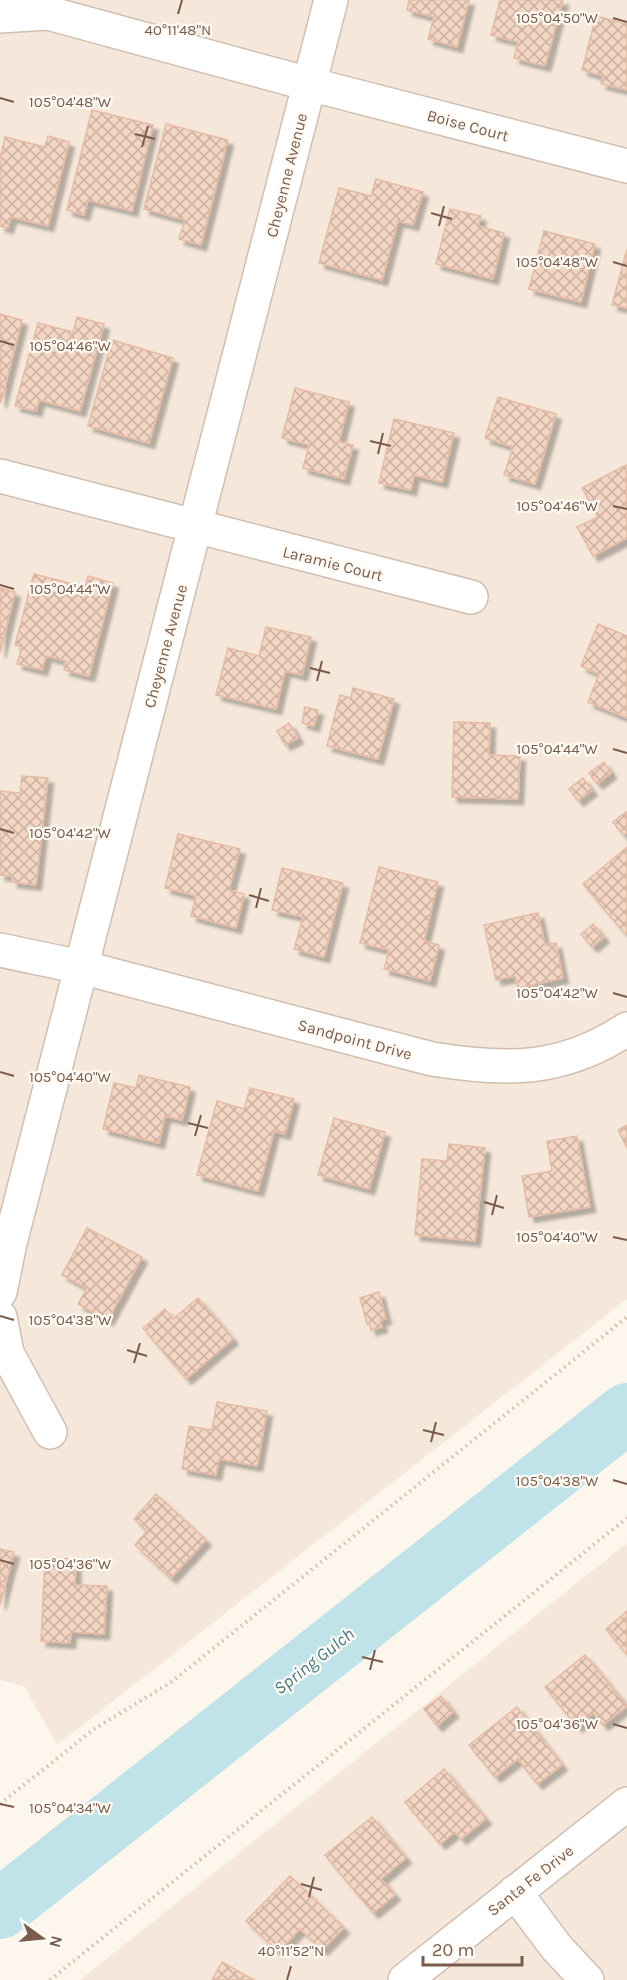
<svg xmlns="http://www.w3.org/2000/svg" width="627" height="1980" viewBox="0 0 627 1980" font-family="Karla,sans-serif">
	<defs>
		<pattern id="building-cross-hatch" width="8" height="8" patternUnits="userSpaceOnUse" patternTransform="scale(1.5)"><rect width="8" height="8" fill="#f3d5c3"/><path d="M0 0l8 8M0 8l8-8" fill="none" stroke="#cab0a1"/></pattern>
		<filter id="shadow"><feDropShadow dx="5.5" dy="5.5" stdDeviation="1.5" flood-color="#0004"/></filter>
	</defs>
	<rect width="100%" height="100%" fill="#fdf6ec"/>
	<path fill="#f5e8da" d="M0,0H627V1299L57,1745L24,1686L0,1680Z
		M627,1543V1980H80Z"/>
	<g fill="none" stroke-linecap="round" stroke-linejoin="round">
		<path stroke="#bfe3e8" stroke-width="60" d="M0,1909L627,1413"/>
	</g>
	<path fill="url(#building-cross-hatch)" stroke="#e6bba3" stroke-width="1.5" filter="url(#shadow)" d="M409,0H469L457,47L428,39L434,17L407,10Z
		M500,0H563L545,66L514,58L518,42L491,35Z
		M596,16L627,24V90L601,84L603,76L582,70Z
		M92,110L153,125L132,211L88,200L84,215L67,210Z
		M166,124L228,140L201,245L179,239L185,220L144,209Z
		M48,136L69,142L48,226L11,217L8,228L0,226V159L5,137L45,147Z
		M376,179L423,192L413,225L398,221L382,280L319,263L339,188L371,196Z
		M450,209L481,216L478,226L504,233L493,279L436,264Z
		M544,231L595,244L581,302L529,289Z
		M627,249V308L612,305Z
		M0,314L22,320L1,402L0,401Z
		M77,317L104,324L80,411L39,400L36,411L15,406L38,323L73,332Z
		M112,340L173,358L149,443L88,426Z
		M295,388L349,402L339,442L353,445L344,479L303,468L309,445L282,438Z
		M498,397L556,414L535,484L504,475L513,447L485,438Z
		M394,419L454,433L442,482L414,475L411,490L379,483Z
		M626,465L627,538L593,556L577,527L598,517L582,488Z
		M34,574L85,587L88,576L113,583L89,676L64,670L66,661L46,656L42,670L17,664L22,647L15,645Z
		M0,588L15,592L0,653Z
		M598,624L627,636V718L588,702L599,674L581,666Z
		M266,627L311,637L302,675L285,671L276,709L216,695L228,648L259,656Z
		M353,688L394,699L378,759L327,746L340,695L351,698Z
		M305,707L318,710L314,726L302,723Z
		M454,722L490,723L489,755L520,756L518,799L452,797Z
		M289,723L298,738L285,745L277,731Z
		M604,762L611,773L597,784L589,773Z
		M22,776L48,778L36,885L12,882V876L0,875V791L20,793Z
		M583,778L592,790L578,801L569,789Z
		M626,812L627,832L623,835L613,822Z
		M178,834L240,849L229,890L244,894L236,928L191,916L196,896L165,888Z
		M627,847V932L625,934L583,884Z
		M379,867L438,882L424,941L439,945L430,981L384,969L389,950L360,943Z
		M282,868L343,883L324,957L294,949L303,917L272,910Z
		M538,913L545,945L556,943L563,978L518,988L515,976L496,980L484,925Z
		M593,924L604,937L592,947L581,934Z
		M139,1075L190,1087L182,1120L165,1116L159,1143L103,1129L114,1083L136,1088Z
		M250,1088L294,1099L285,1134L274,1131L258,1191L197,1175L217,1101L244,1109Z
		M334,1118L385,1132L369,1189L318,1175Z
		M627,1125V1148L618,1130Z
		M577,1136L590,1207L529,1217L522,1176L552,1171L547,1141Z
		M449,1144L485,1148L475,1241L415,1235L422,1159L447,1161Z
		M87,1228L142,1257L108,1320L78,1304L87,1288L62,1275Z
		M379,1292L386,1319L380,1320L382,1327L371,1330L369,1323L367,1324L360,1298Z
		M198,1298L233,1339L186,1379L143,1328L165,1309L173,1319Z
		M217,1402L267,1411L257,1466L219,1459L216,1475L182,1469L189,1426L212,1430Z
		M156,1494L206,1540L171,1578L135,1545L147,1531L134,1519Z
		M0,1549L14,1552L0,1605Z
		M45,1558L76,1559L75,1585L107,1586L104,1634L71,1632L70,1643L41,1641Z
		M627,1611V1655L606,1629Z
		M585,1655L627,1706L603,1725L593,1713L577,1727L545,1687Z
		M441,1696L453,1712L437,1726L424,1709Z
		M517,1707L562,1765L537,1784L518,1759L495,1777L469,1745Z
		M444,1769L486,1819L461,1839L455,1832L440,1844L405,1802Z
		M372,1817L406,1858L381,1879L395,1895L373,1913L325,1855Z
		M290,1876L344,1928L322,1950L300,1929L278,1952L246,1921Z
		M222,1962L254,1980H212Z"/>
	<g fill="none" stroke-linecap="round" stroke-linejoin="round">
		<defs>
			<path id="minor" d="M0,16L48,13L309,84L627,166
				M0,476L471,597
				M0,950L81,967L432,1059C506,1071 562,1072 627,1029
				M0,1292L10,1243L331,0
				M0,1317L7,1353L50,1432
				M515,1892L557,1948L587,1980
				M405,1980L627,1804"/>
		</defs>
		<use href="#minor" stroke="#d1beb0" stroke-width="36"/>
		<path stroke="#d9b8a5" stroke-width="4" stroke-dasharray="1.5 4.5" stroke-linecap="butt" d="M0,1804L94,1729L170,1683L627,1317
			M50,1980L627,1518"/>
		<use href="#minor" stroke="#fff" stroke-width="33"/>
	</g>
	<path fill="none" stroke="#7a5c4d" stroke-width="2" d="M178,14L182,0M613,18L627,22M0,98L14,102M135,134L155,139M142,147L148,126M431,213L452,219M439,226L444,206M613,262L627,266M0,341L14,345M370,441L391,446M378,454L383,433M613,506L627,509M0,585L14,589M310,668L330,673M317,681L322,661M613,749L627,753M0,829L14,833M249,895L269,901M256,908L261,888M613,993L627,997M0,1072L14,1076M188,1123L208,1128M195,1136L201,1115M484,1202L504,1208M492,1215L497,1195M613,1237L627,1240M0,1316L14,1320M127,1350L147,1356M134,1363L140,1343M423,1430L444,1435M431,1442L436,1422M613,1480L627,1484M0,1560L14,1564M362,1657L383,1662M370,1670L375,1650M613,1724L627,1728M0,1804L14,1807M301,1884L322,1890M309,1897L314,1877M287,1980L291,1966"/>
	<g text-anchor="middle" stroke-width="4.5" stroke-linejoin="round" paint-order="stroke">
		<g font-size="16" fill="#7a5c4d" stroke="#fffaf3">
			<text transform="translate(468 125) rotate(15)" y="6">Boise Court</text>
			<text transform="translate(286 175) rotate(-76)" y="6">Cheyenne Avenue</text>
			<text transform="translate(333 563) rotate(14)" y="6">Laramie Court</text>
			<text transform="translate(165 646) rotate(-75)" y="6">Cheyenne Avenue</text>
			<text transform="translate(355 1039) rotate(15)" y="6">Sandpoint Drive</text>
			<text transform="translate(530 1880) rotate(-38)" y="6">Santa Fe Drive</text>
		</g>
		<g font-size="18" font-style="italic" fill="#437c86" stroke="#fffaf3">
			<text transform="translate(314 1661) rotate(-38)" y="6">Spring Gulch</text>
		</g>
	</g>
	<g font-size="15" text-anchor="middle" fill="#7a5c4d" stroke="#fffaf3" stroke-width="4.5" stroke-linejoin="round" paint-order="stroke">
		<text x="557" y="23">105°04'50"W</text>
		<text x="178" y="35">40°11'48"N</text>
		<text x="70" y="107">105°04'48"W</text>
		<text x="557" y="267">105°04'48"W</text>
		<text x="70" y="351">105°04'46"W</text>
		<text x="557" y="511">105°04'46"W</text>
		<text x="70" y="594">105°04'44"W</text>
		<text x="557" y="754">105°04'44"W</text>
		<text x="70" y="838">105°04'42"W</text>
		<text x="557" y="998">105°04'42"W</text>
		<text x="70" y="1082">105°04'40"W</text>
		<text x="557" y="1242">105°04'40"W</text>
		<text x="70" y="1325">105°04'38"W</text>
		<text x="557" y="1486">105°04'38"W</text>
		<text x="70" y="1569">105°04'36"W</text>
		<text x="557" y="1729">105°04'36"W</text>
		<text x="70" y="1813">105°04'34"W</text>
		<text x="291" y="1956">40°11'52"N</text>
	</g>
	<g transform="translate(42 1938) rotate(105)" stroke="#fffaf3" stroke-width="4.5" paint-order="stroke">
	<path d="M0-4.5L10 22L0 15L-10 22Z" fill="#7a5c4d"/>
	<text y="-9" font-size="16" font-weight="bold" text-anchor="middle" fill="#7a5c4d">N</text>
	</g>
	<path d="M423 1956v9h99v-9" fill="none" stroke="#7a5c4d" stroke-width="3"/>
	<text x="432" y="1956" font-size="18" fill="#7a5c4d" stroke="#fffaf3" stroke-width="4.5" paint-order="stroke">20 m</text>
</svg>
